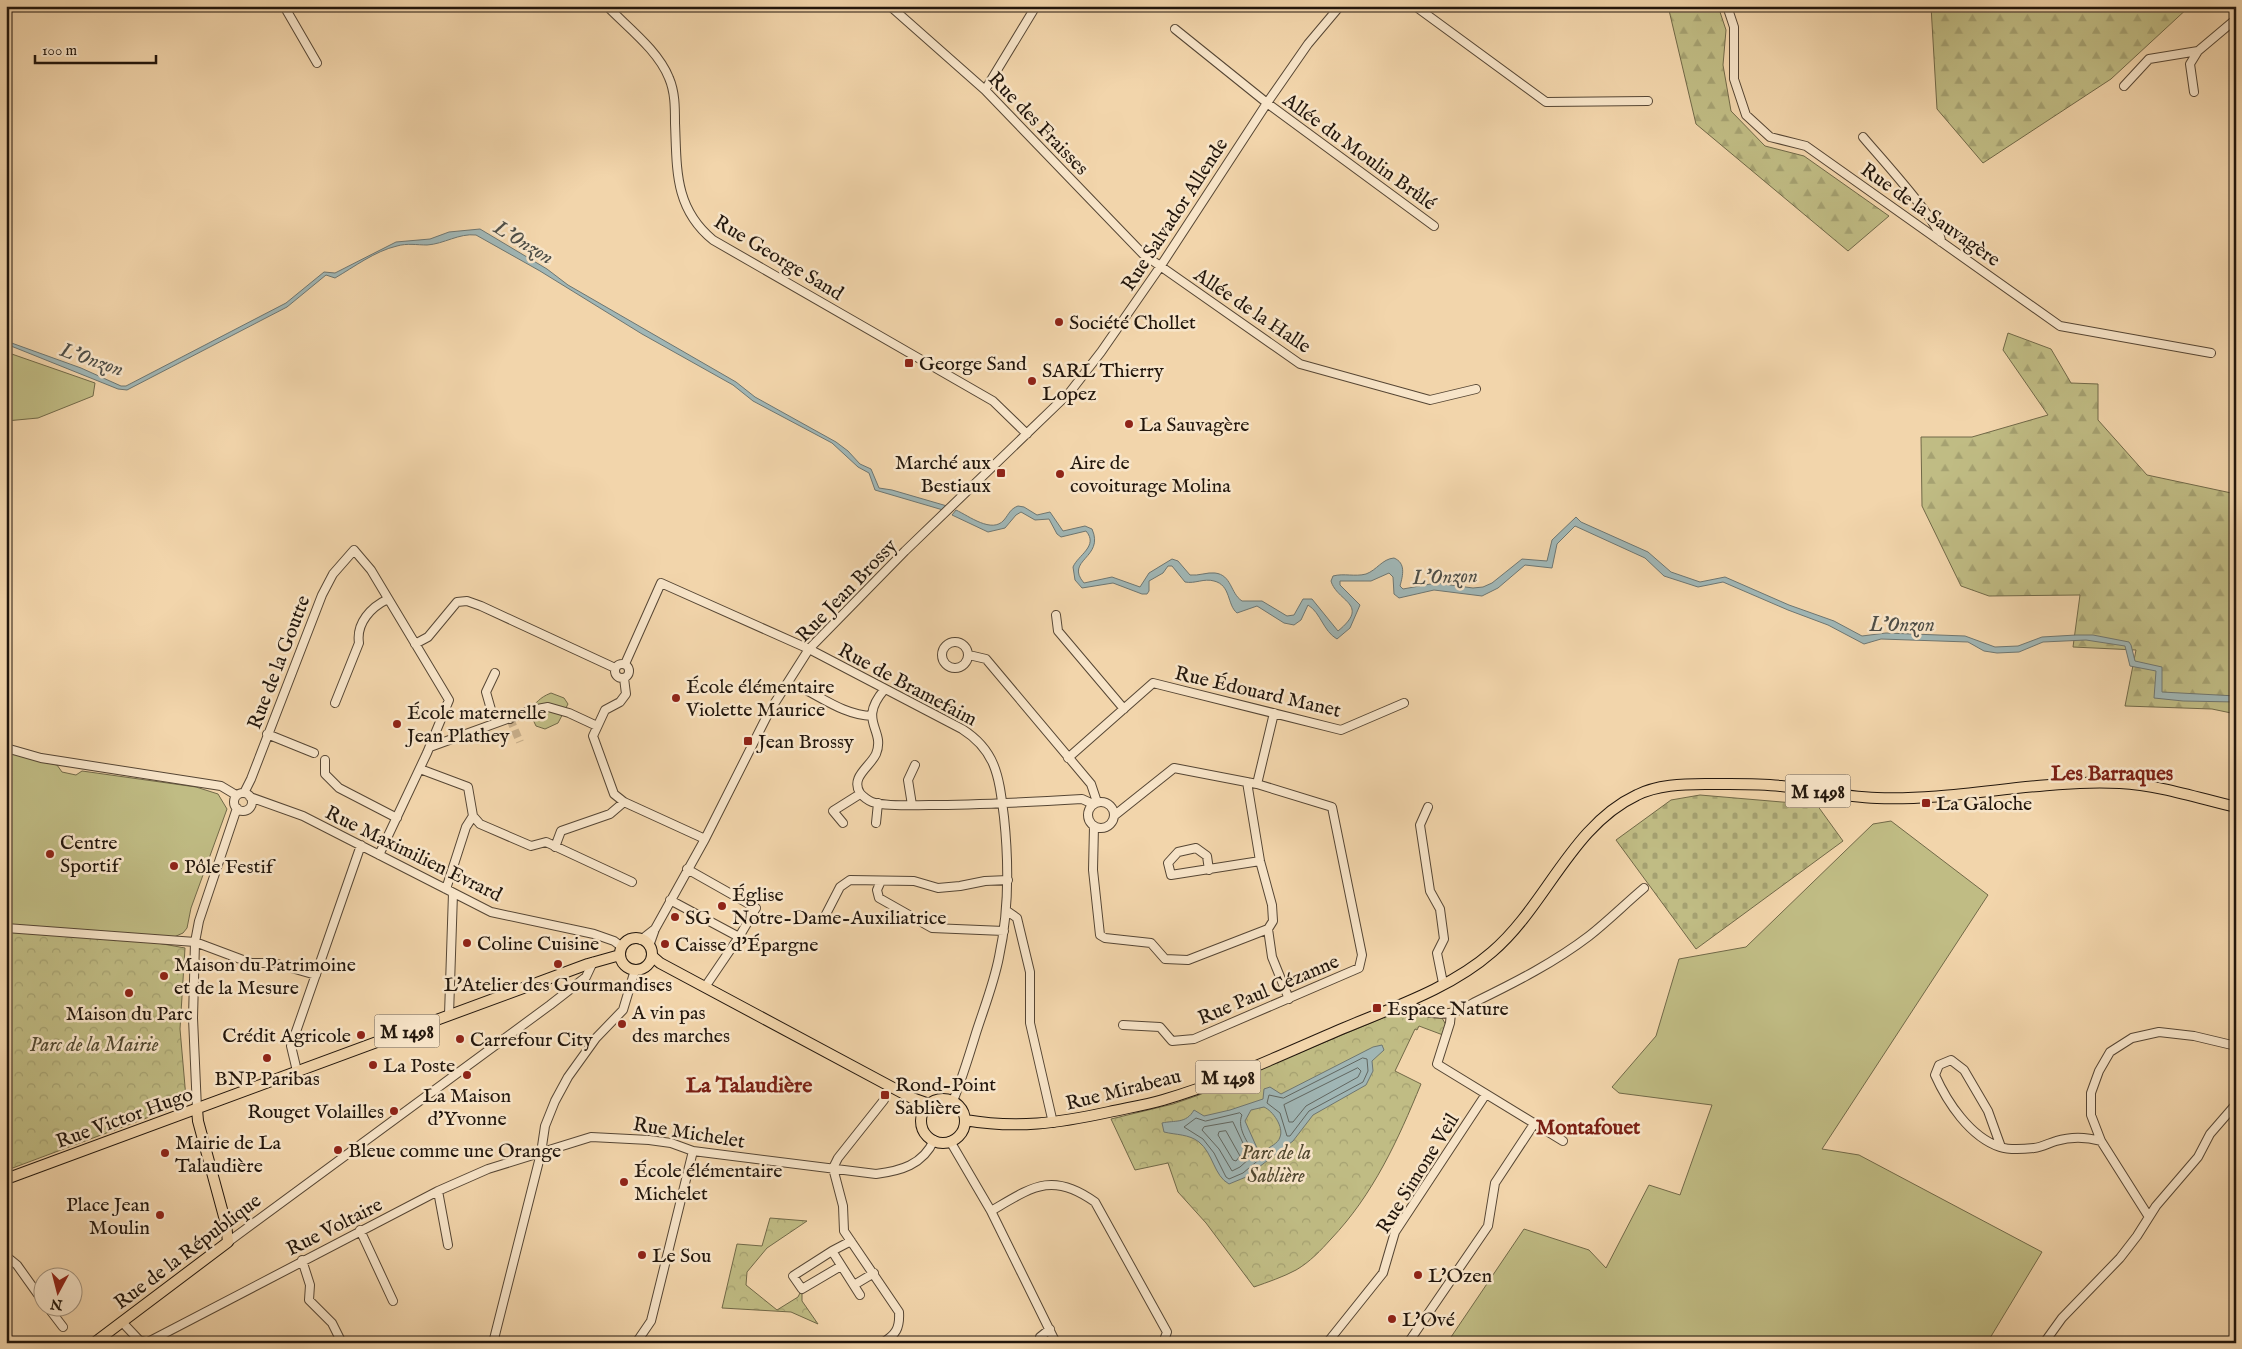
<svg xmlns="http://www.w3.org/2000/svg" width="2242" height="1349" viewBox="0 0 2242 1349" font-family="'IM FELL English',serif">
	<defs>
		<pattern id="forest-firs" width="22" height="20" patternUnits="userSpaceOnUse" patternTransform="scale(1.25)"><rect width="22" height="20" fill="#c0bc84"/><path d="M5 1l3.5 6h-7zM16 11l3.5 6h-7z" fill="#a5a171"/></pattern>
		<pattern id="cemetery-stones" width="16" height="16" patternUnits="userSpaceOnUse" patternTransform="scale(1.25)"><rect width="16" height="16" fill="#c0bc84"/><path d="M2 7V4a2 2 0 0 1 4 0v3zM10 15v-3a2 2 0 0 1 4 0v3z" fill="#a5a171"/></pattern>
		<pattern id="park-crowns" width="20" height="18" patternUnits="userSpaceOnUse" patternTransform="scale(1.25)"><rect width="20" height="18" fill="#c0bc84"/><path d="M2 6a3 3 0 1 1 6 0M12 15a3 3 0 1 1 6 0" fill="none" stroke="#a5a171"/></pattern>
	</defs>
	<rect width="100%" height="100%" fill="#f2d5ab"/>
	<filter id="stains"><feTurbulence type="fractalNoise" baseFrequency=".004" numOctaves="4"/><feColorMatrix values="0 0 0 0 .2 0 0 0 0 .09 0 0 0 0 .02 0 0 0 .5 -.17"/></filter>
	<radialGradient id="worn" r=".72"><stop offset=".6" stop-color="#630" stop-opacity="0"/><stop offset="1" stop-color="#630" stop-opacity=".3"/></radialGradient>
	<path fill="#c0bc84" stroke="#716948" d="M6,352L95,383L93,396L38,418L6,421Z
		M551,693L564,698L568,704L558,723L545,729L536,726L528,709C538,703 538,698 551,693Z
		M6,752L57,765L62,772L76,775L82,771L196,787L218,794L227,809L191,908L187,928L183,933L174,937L6,924Z
		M1891,821L1988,895L1822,1149L1859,1155L2042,1252L1987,1343H1447L1524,1229L1589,1250L1606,1268L1649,1185L1680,1195L1712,1105L1619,1093L1612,1087L1656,1036L1679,959L1746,947L1873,824Z"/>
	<path fill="url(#forest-firs)" stroke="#716948" d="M1668,6H1718L1726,30L1723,65L1731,111L1765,146L1804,156L1889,216L1848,251L1696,124Z
		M1931,6H2190L2111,79L1983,163L1937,109Z
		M2008,333L2051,349L2071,383L2098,384V420L2147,475L2236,494V714L2212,709L2125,706L2136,650L2073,647L2080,595L1989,596L1961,586L1922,506L1921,437H1972L2048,415L2003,350Z"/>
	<path fill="url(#cemetery-stones)" stroke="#716948" d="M1700,795L1817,805L1843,841L1696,949L1616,840L1671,800Z"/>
	<path fill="url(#park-crowns)" stroke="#716948" d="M6,932L152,942L185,948L180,1029L186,1098L184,1104L10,1169L6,1153Z
		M1392,1014L1442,1018L1446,1025L1443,1035L1419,1026L1417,1030L1415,1029L1395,1071L1421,1084C1398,1140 1373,1195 1331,1239C1321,1250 1310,1262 1296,1270C1283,1277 1268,1282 1254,1287L1206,1223L1178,1192L1168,1163L1135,1170L1111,1119L1173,1104L1199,1095Z
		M770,1218L807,1221L767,1248L747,1272L746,1285L777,1310L798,1297L802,1289V1301L818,1324L791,1312L722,1308L737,1244L762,1246Z"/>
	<path fill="#a0b6b5" stroke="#6e7671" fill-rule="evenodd" d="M480,229L547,269L568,285L736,382L755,397L836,442L848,451L860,464L871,469L879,488L892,490L947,506L943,510L875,490L869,473L858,467L832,443L753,401L733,385L642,334L540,271L476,235C459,233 444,244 427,245C417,245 407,243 397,246C375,251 354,267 335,278L326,275L287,307L127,390L118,389L6,344V341L81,368L121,386H126L286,303L324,272L335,273L396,242L430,239L449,232Z
		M1018,506L1024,507L1037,515L1050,512L1063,531L1085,526L1092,529C1105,558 1064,560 1084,583L1112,577L1140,587L1149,573L1172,559L1178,561L1190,575C1199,576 1207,572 1215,573C1232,575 1230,593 1242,601H1262L1287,616L1294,615L1303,599H1312L1338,631C1371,604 1337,602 1331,581L1333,576C1344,573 1355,577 1366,574C1377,570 1382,559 1394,558C1406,563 1403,575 1400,586L1403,589L1436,583L1473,588L1483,587L1492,583L1522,559L1547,561L1552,540L1576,517L1581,522L1648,552L1671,572L1700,582L1725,577L1789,605L1834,621L1862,636L1886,633L1965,636L1995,647L2018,646L2042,637L2076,635H2093L2129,642L2131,645L2135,661L2162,667V692L2236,696V702L2183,701L2154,698L2156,671L2130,666L2125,646L2086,640L2043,642L2019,652L1997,653L1984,651L1968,642L1881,639L1864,644L1828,625L1788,610L1723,582L1698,587L1664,576L1645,558L1575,526L1557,544L1552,568L1525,565L1498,588L1482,596L1434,590L1399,598L1394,594L1393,577L1389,573L1371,581H1340V585L1360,605L1350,628L1337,639C1323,631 1321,613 1308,605L1301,620L1294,625L1284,623L1257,606L1237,613C1227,605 1231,585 1214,581C1204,578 1195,584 1185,582L1172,566H1168L1163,573L1149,581V591L1147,594H1142L1113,583L1082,588L1075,580L1073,567C1078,555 1099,546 1086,531L1061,537L1057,534L1049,519L1035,520L1021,512L1016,515L1005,528L988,532L952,515L956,510C969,516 992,534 1004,520C1009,514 1010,509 1018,506Z
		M1382,1045L1384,1050L1372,1061L1373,1071L1366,1085L1313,1115L1293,1141L1246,1177L1229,1184C1214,1176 1213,1153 1199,1142C1189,1134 1176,1135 1164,1132L1162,1123C1175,1120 1186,1124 1194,1110L1204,1116L1230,1110L1263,1099L1264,1089L1270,1087L1281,1094L1373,1047ZM1264,1107C1273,1111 1284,1127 1280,1137C1278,1144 1270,1146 1265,1151L1257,1148L1245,1121L1251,1110Z"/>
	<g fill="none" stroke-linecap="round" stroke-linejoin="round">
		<path stroke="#616660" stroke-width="1" d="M1363,1058L1367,1059L1368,1071L1363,1082L1309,1111L1290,1136H1287L1280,1113L1267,1103L1269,1095L1283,1098Z
			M1358,1068L1361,1071L1358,1077L1306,1106L1293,1122H1289L1284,1105Z
			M1240,1113L1242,1115C1237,1126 1246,1141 1252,1149C1255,1153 1258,1154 1261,1158L1243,1173L1229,1179L1226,1177L1214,1153L1203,1139L1184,1127L1196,1118L1205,1121Z
			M1233,1122L1250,1158L1240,1167L1232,1171L1219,1149L1202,1130L1204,1127Z
			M1226,1131L1240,1156L1236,1161L1233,1160L1218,1135L1219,1132Z"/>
		<path stroke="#c8af8b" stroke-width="8" stroke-dasharray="8 4" stroke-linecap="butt" d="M510,719L520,742"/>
		<defs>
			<path id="minor" d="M284,6L317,63
				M607,6C627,27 658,50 669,78C675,92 675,107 675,123C677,169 674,208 713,240L993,401L1027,434
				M890,6L985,90L1143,254L1300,364L1430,400L1476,389
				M1415,6L1546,102L1648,101
				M1727,6L1734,27V79L1746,115L1770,137L1806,146L2060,326L2211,353
				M1175,29L1267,103L1434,226
				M2124,86L2149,59L2198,51L2236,19
				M985,90L1036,6
				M2194,92L2190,64L2198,51
				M1863,137C1877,154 1943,225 1941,242
				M1056,615L1058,631L1124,709
				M942 655a13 13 0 1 1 26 0a13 13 0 1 1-26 0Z
				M415,644L428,637L457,602L467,601L481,606L615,668
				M969,655L986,659L1091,784L1097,802
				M615 671a7 7 0 1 1 14 0a7 7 0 1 1-14 0Z
				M625,664L661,583L809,649L962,729C997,751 999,778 1004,817C1009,864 1009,911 999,957C994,983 984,1008 976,1033C969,1056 962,1079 953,1101
				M495,673L486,692L492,713L510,719
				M624,678L626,694L620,702L605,710L593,736L614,794L624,802L705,839
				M806,690C827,701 847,715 872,716
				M884,690C857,722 886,729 876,754C870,767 850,777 860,793C862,796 869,801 872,802C886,807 914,805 929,805C980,805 1031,802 1082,799L1093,804
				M335,703L359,643C356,623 371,607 388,599
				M267,734L314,753
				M430,747L532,710L548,707L569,713L597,726
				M6,748L41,758L221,786L236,795
				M1068,758L1153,683L1341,730L1404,703
				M325,760V774L339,788L397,818
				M420,769L468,787L473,816L466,827L446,889
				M1257,784L1274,713
				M244,793L251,779L322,595L333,574L354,550L371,570L449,700L427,753L379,855
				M234 802a9 9 0 1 1 18 0a9 9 0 1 1-18 0Z
				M250,797L303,816L491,912L594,934L614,941L622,947
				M1088 815a13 13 0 1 1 26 0a13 13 0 1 1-26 0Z
				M912,805L908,780L915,765
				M1428,807L1420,825L1430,891L1440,909L1444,939L1437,953L1443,983
				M1115,815L1174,768L1257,784L1332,807L1362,955L1359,968L1194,1039L1172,1041L1160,1027L1123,1025
				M473,816L480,824L531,846L546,842L632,882
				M843,823L833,811L860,794
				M876,823L878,803
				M1094,826L1093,870L1100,935L1105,938L1151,943L1165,959L1188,960L1268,929L1273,921L1272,905L1260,861L1247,782
				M555,847L561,831L610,814L624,802
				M1209,870L1207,856L1196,848L1178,852L1168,863L1171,875L1260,861
				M881,881L877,890L879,898L932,928L1004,931
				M670,900L739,937L756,908L687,869
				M1007,911L1017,918L1030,972V1023L1053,1123
				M823,920L840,887L850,880L914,881L938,888L960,886L985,881L1008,880
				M6,928L195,942L251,963H274L316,975
				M1268,929L1272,957L1289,999
				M641,940L655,929
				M649,946L655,929L705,839L769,712L809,649L905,551L1070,392L1101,352L1160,267L1267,103L1308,44L1340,6
				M705,987L739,937
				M1408,1001C1415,1012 1437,1015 1449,1013C1459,1012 1469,1005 1477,1001C1516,982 1555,962 1589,936C1608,921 1625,904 1644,888
				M1451,1013L1450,1023L1437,1064L1563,1141
				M449,1015L453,893
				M297,1071L291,1046L361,845
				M197,1109L193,1018L195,942L199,921L237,808
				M950,1141L991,1211L1056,1343
				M2001,1147L1988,1111L1964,1070L1951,1060L1939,1065L1935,1075C1947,1102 1970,1137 2000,1147C2009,1150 2025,1149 2034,1148C2042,1147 2049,1143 2056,1141C2072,1136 2087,1137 2101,1141
				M833,1168L843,1206L844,1231L899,1312C900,1328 896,1335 882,1343
				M833,1168L838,1158L884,1100
				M438,1191L448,1245
				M991,1211C1032,1187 1052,1171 1095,1202L1167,1332L1163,1343
				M2149,1217L2101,1141L2091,1115V1093L2099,1071L2110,1052L2132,1038L2159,1032L2194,1036L2236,1046
				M360,1230L393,1301
				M228,1242L550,1005L586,977L593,962
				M832,1251L851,1241
				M6,1256L17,1265L42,1300
				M302,1260L310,1285L309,1300L332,1323L342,1343
				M841,1266L802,1289L793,1276L832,1251L860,1295
				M854,1285L874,1273
				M47,1306L63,1327
				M122,1322L139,1340L148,1343
				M148,1342L438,1191L488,1169L591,1137L649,1140L671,1143L693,1151L876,1174C900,1171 923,1165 934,1140
				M493,1343L541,1153L545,1126L555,1101L568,1077L596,1038L623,1010L635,970
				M636,1343L651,1321L693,1151
				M746,1343H759
				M1039,1343L1040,1337L1050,1329
				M1327,1343L1383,1273L1395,1232L1486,1094
				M1408,1343L1488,1226L1495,1183L1534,1124
				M2044,1343L2062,1318L2120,1258L2137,1236L2156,1206L2198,1157L2210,1134L2236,1104"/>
			<path id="major" d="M620 954a16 16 0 1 1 32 0a16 16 0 1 1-32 0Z
				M652,956L660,963L912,1098L929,1104
				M921 1121a22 22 0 1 1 44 0a22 22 0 1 1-44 0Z
				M965,1120C1017,1129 1058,1123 1109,1112C1127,1108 1146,1105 1163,1100C1225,1082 1285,1053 1344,1028C1394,1007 1451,988 1492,952C1546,906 1571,826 1637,795C1657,785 1682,784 1705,784C1730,784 1756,783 1781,786C1813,790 1845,797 1877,798C1958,801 2039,779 2120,783C2159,785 2198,798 2236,807
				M6,1179L588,964L620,955
				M94,1343L228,1242L226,1224L198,1121L197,1109"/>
		</defs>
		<use href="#minor" stroke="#564634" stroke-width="10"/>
		<use href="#major" stroke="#22160c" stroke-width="12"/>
		<use href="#minor" stroke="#f7e4c8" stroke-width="8"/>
		<use href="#major" stroke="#f2d5ab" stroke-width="10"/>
	</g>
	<g fill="#8f2418" stroke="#f7e4c8" stroke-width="2">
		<circle cx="1059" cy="322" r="5"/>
		<rect x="904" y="358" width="10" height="10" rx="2.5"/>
		<circle cx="1032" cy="381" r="5"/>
		<circle cx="1129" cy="424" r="5"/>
		<rect x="996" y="468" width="10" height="10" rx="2.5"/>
		<circle cx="1060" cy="474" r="5"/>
		<circle cx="676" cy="698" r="5"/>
		<circle cx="397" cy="724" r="5"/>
		<rect x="743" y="736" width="10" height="10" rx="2.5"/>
		<rect x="1921" y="798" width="10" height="10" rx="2.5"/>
		<circle cx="50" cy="854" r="5"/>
		<circle cx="174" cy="866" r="5"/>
		<circle cx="722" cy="906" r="5"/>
		<circle cx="675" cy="917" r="5"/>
		<circle cx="467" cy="943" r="5"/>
		<circle cx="665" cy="944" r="5"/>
		<circle cx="558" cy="964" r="5"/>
		<circle cx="164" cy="976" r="5"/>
		<circle cx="129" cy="993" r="5"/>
		<rect x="1372" y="1003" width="10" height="10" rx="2.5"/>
		<circle cx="622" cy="1024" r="5"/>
		<circle cx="361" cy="1035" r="5"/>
		<circle cx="460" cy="1039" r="5"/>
		<circle cx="267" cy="1058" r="5"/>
		<circle cx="373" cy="1065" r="5"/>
		<circle cx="467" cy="1075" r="5"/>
		<rect x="880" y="1090" width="10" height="10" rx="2.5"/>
		<circle cx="394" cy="1111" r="5"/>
		<circle cx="338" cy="1150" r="5"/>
		<circle cx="165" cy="1153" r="5"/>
		<circle cx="624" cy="1182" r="5"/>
		<circle cx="160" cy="1215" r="5"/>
		<circle cx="642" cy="1255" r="5"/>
		<circle cx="1418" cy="1275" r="5"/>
		<circle cx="1392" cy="1319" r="5"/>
	</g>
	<g text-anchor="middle" stroke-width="5" stroke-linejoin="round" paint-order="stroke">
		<g fill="#f7e4c8" stroke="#625444" stroke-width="1">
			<rect x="1785.5" y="774.5" width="65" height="33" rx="4"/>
			<rect x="374.5" y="1014.5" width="65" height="33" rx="4"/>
			<rect x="1195.5" y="1060.5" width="65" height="33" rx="4"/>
		</g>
		<g font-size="19" font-weight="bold" fill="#22160c">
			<text x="1818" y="798">M 1498</text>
			<text x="407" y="1038">M 1498</text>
			<text x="1228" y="1084">M 1498</text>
		</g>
		<g font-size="20" fill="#22160c" stroke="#f7e4c8">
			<text transform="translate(1039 123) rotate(46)" y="7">Rue des Fraisses</text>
			<text transform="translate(1360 151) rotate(36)" y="7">Allée du Moulin Brûlé</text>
			<text transform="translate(1174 214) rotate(-57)" y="7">Rue Salvador Allende</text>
			<text transform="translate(1931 214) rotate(35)" y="7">Rue de la Sauvagère</text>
			<text transform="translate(779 257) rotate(31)" y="7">Rue George Sand</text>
			<text transform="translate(1253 310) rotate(34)" y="7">Allée de la Halle</text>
			<text transform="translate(846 590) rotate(-46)" y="7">Rue Jean Brossy</text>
			<text transform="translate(278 662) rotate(-69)" y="7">Rue de la Goutte</text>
			<text transform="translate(908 684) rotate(28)" y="7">Rue de Bramefaim</text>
			<text transform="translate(1258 691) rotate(13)" y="7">Rue Édouard Manet</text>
			<text transform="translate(414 853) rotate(26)" y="7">Rue Maximilien Evrard</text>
			<text transform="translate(1268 989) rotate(-23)" y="7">Rue Paul Cézanne</text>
			<text transform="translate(1123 1089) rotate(-14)" y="7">Rue Mirabeau</text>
			<text transform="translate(124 1117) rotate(-20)" y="7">Rue Victor Hugo</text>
			<text transform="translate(689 1132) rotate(9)" y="7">Rue Michelet</text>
			<text transform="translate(1417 1173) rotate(-58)" y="7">Rue Simone Veil</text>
			<text transform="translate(334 1226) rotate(-27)" y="7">Rue Voltaire</text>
			<text transform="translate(187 1251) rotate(-37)" y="7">Rue de la République</text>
		</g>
		<g font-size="20" fill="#22160c" stroke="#f7e4c8" text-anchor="start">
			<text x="1069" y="329">Société Chollet</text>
			<text x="919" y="370">George Sand</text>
			<text x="1042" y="377">SARL Thierry<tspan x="1042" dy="23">Lopez</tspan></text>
			<text x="1139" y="431">La Sauvagère</text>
			<text x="991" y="469" text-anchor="end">Marché aux<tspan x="991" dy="23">Bestiaux</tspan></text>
			<text x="1070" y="469">Aire de<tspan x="1070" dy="23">covoiturage Molina</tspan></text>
			<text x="686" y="693">École élémentaire<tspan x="686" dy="23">Violette Maurice</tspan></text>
			<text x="407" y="719">École maternelle<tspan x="407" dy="23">Jean Plathey</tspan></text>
			<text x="758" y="748">Jean Brossy</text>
			<text x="1936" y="810">La Galoche</text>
			<text x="60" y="849">Centre<tspan x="60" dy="23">Sportif</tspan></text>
			<text x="184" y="873">Pôle Festif</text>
			<text x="732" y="901">Église<tspan x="732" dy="23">Notre-Dame-Auxiliatrice</tspan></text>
			<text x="685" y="924">SG</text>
			<text x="477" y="950">Coline Cuisine</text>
			<text x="675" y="951">Caisse d'Épargne</text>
			<text x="174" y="971">Maison du Patrimoine<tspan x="174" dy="23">et de la Mesure</tspan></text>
			<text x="558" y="991" text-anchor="middle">L'Atelier des Gourmandises</text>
			<text x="1387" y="1015">Espace Nature</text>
			<text x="632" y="1019">A vin pas<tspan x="632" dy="23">des marches</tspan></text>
			<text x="129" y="1020" text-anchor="middle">Maison du Parc</text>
			<text x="351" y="1042" text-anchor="end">Crédit Agricole</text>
			<text x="470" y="1046">Carrefour City</text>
			<text x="383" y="1072">La Poste</text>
			<text x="267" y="1085" text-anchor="middle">BNP Paribas</text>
			<text x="895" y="1091">Rond-Point<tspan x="895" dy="23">Sablière</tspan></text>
			<text x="467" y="1102" text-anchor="middle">La Maison<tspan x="467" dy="23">d'Yvonne</tspan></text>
			<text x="384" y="1118" text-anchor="end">Rouget Volailles</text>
			<text x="175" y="1149">Mairie de La<tspan x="175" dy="23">Talaudière</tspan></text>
			<text x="348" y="1157">Bleue comme une Orange</text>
			<text x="634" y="1177">École élémentaire<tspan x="634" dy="23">Michelet</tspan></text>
			<text x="150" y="1211" text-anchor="end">Place Jean<tspan x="150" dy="23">Moulin</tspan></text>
			<text x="652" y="1262">Le Sou</text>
			<text x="1428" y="1282">L'Ozen</text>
			<text x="1402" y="1326">L'Ové</text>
		</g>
		<g font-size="20" font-style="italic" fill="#514830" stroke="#f7e4c8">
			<text x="94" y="1051">Parc de la Mairie</text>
			<text x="1276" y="1159">Parc de la<tspan x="1276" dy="23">Sablière</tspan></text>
		</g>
		<g font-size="21" font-style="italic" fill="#4e4e47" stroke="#f7e4c8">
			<text transform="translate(524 242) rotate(31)" y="7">L'Onzon</text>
			<text transform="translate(92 359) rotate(19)" y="7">L'Onzon</text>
			<text transform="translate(1445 576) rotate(-2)" y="7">L'Onzon</text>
			<text x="1902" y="631">L'Onzon</text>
		</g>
		<g font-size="21" font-weight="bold" fill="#7a1f14" stroke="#f7e4c8">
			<text x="2112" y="780">Les Barraques</text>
			<text x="1588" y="1134">Montafouet</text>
		</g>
		<g font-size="22" font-weight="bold" fill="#7a1f14" stroke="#f7e4c8">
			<text x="749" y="1092">La Talaudière</text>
		</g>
	</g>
	<rect width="2242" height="1349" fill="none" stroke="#f2d5ab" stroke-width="25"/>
	<rect x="8" y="8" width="2227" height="1334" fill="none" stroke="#22160c" stroke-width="2.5"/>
	<rect x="12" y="12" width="2217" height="1324" fill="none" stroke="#22160c"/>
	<g transform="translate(58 1292) rotate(187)"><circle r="24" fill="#f7e4c8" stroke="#a2927d"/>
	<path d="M0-4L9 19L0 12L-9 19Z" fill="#8f2418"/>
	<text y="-8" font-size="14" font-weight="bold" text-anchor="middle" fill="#22160c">N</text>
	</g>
	<path d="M35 55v8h121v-8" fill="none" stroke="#22160c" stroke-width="2.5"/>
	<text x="42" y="55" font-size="15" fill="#22160c" stroke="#f7e4c8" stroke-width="4" paint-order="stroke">100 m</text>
	<rect width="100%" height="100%" filter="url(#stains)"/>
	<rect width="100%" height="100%" fill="url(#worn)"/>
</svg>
